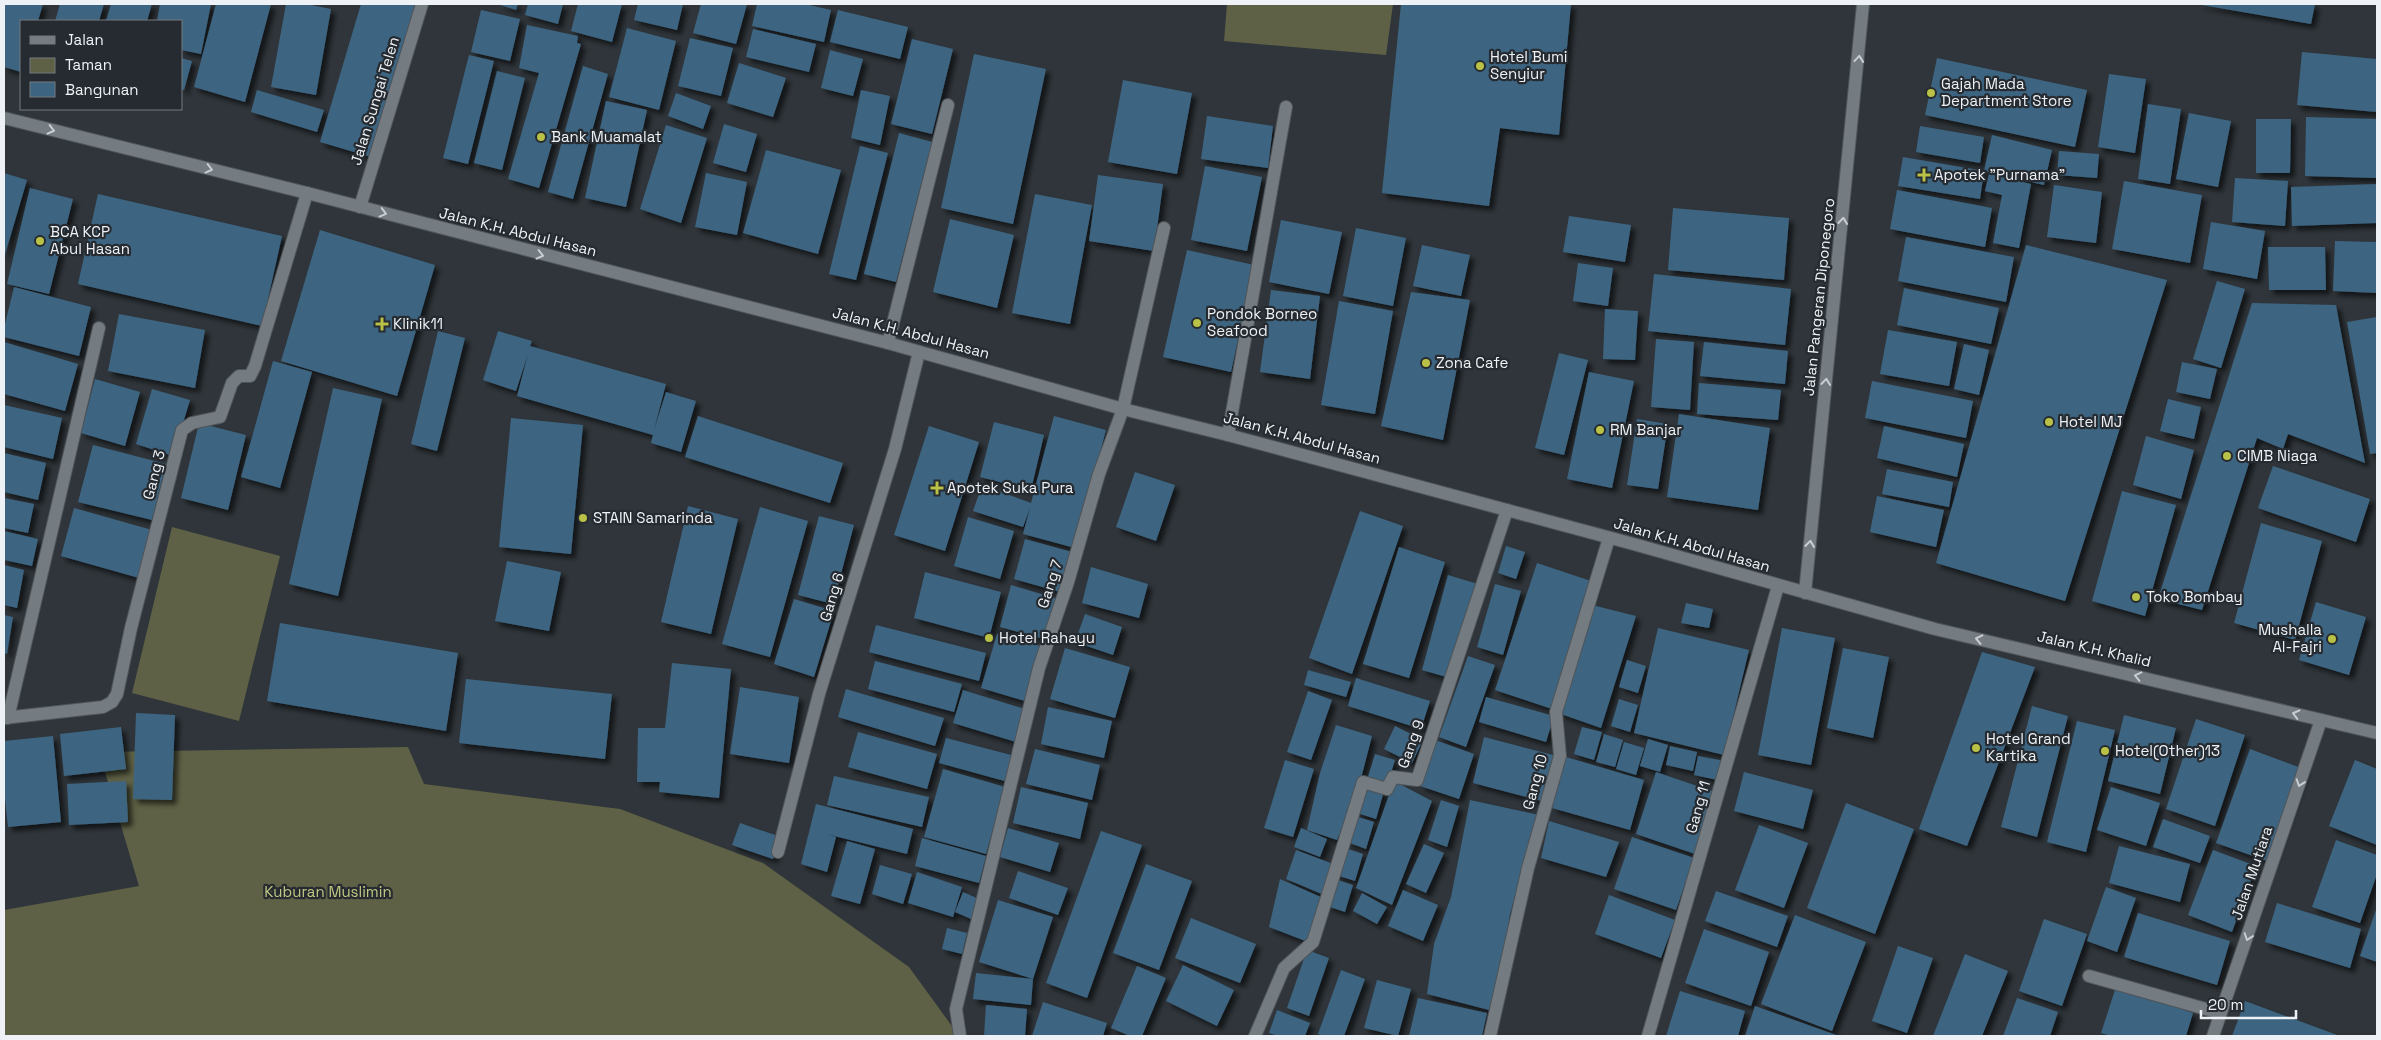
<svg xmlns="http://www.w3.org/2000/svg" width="2381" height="1040" viewBox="0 0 2381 1040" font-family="'Space Grotesk',sans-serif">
	<defs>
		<filter id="shadow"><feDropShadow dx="4.5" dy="4.5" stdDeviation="2.5" flood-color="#0009"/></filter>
	</defs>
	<rect width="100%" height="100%" fill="#2f353a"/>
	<path fill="#5e6145" d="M1227,4H1393L1386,55L1224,41Z
		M172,527L280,556L239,721L132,693Z
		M408,747L424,784L620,809L763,863L909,967L957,1033L956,1036H4V910L139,886L99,752Z"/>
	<path fill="#3d6581" filter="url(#shadow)" d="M4,4H43L38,21H21V72L4,67Z
		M60,4H104L99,21H55Z
		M111,4H152L147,21H106Z
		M160,4H211L201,54L181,50V21H157Z
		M216,4H271L245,102L194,87Z
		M286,4H306L331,9L316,95L271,87Z
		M361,4H418L371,157L320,142Z
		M497,4H518L516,10Z
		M528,4H563L558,24L525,15Z
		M578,4H622L612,42L571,31Z
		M638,4H683L677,30L634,20Z
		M701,4H747L736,44L693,33Z
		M757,4H805L831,10L824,42L752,26Z
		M1401,4H1571L1559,135L1500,128L1489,206L1382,193Z
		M2196,4H2315L2311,24Z
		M481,10L520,19L510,61L471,52Z
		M838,10L908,27L900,59L830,42Z
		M527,25L578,36L577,43L581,44L539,188L508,179L539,73L519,68Z
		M627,28L676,41L659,110L609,97Z
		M753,29L816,44L809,72L746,57Z
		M690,38L733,48L721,96L678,86Z
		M912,39L953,49L932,134L891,124Z
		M830,50L863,59L853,96L821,88Z
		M2302,52L2377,59V112L2297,105Z
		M974,54L1046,69L1013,224L941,208Z
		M469,55L494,61L468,164L443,158Z
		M181,58L192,61L184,90L181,89Z
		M1937,58L2087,90L2075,147L1925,115Z
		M739,63L786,78L773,117L727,103Z
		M583,66L608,74L573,199L548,192Z
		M497,71L525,78L502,170L474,163Z
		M2109,74L2146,79L2135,153L2098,147Z
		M1123,80L1192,93L1177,174L1108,162Z
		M257,90L324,110L317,132L251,112Z
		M861,90L890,96L880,145L851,138Z
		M676,93L711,106L703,129L668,116Z
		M606,101L647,110L626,207L585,198Z
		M2148,104L2181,109L2170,184L2138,179Z
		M2189,113L2231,121L2218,187L2176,179Z
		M1207,116L1273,126L1268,168L1201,159Z
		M2306,117L2377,119V178L2305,176Z
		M2256,119H2291L2290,173H2256Z
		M724,124L757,134L746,172L713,163Z
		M666,125L707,138L681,223L640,209Z
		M1920,126L1984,137L1980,163L1916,152Z
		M899,133L932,142L896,282L864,274Z
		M1992,135L2052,150L2044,185L1984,171L1980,199L1898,186L1903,157L1984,171Z
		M860,146L888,153L856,280L829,274Z
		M766,150L841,170L818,254L743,233Z
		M2059,151L2099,154L2097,178L2057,175Z
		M1205,166L1262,177L1247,251L1191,240Z
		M4,173L27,180L4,258Z
		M706,173L747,182L737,235L695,227Z
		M1989,174L2031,184L2019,248L1993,243L2002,195L1985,191Z
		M1098,175L1163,184L1154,251L1089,241Z
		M2235,178L2288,181L2285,226L2232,222Z
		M2124,181L2202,195L2190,263L2112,249Z
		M2377,184V223L2292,226L2291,187Z
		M2054,185L2102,192L2096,243L2047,237Z
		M30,188L73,199L49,294L7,284Z
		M1897,190L1992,208L1985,247L1890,229Z
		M98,194L282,236L262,326L78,284Z
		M1035,194L1092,205L1070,324L1012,313Z
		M1673,208L1789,218L1784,280L1668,270Z
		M1569,216L1631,225L1625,262L1563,252Z
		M950,219L1014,235L997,308L933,292Z
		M1281,220L1342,232L1329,294L1269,282Z
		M2211,222L2265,231L2257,279L2203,269Z
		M1356,228L1406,238L1393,306L1343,296Z
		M320,230L435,265L397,396L281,361Z
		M1906,237L2014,257L2006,302L1898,281Z
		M2335,241L2377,242V293L2333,291Z
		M1422,245L1470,255L1461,296L1413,286Z
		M2026,245L2167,280L2065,601L1936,563Z
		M2268,247H2325L2326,290H2269Z
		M1187,250L1254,265L1231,372L1163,357Z
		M1578,263L1613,268L1608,306L1573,301Z
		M1654,274L1791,289L1785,345L1648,331Z
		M2217,281L2245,289L2221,368L2193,359Z
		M14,287L91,307L79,356L4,337V328Z
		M1904,288L1999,308L1991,344L1897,325Z
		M1271,290L1320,296L1310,379L1260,372Z
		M1411,292L1470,300L1443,440L1381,426Z
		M1339,301L1393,311L1375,414L1321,405Z
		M2252,303L2336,305L2365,463L2288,434L2283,449L2257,438L2202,610L2158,599Z
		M1605,309L1638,311L1635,360L1603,359Z
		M119,314L205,330L195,388L108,371Z
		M2377,317V453L2370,454L2347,322Z
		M1888,330L1957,342L1949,386L1880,374Z
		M438,331L465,338L437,451L411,444Z
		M498,331L532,341L530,346L666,384L654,430L666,392L696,401L681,452L651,443L653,435L517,396L528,354L516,391L483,380Z
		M1656,339L1694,342L1690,410L1651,407Z
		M4,342L78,364L65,411L4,394Z
		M1704,342L1788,351L1785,384L1700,376Z
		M1964,344L1989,350L1979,395L1954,389Z
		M1559,353L1588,360L1564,455L1535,448Z
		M273,361L312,372L280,488L241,477Z
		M2182,362L2217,369L2210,399L2176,392Z
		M1589,372L1634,381L1612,488L1567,479Z
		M95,379L140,392L125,446L81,433Z
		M1872,381L1973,401L1966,438L1865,418Z
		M1699,383L1781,390L1778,420L1697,414Z
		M333,388L382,399L338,596L289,584Z
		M152,389L190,400L173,456L136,444Z
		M2168,399L2201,407L2194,439L2160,431Z
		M4,405L62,418L53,459L4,447Z
		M1679,414L1770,428L1758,510L1667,497Z
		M698,416L843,463L830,503L685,457Z
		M1054,416L1106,430L1075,548L1023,534L1030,508L1023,527L973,511L982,485L1031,503Z
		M511,418L583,425L571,554L499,547Z
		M1637,419L1668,424L1658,489L1627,485Z
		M994,422L1044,435L1031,490L980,477Z
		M199,423L246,435L228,510L181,498Z
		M929,426L979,442L945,551L894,535Z
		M1884,426L1964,444L1957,477L1877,458Z
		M2146,436L2194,450L2181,499L2133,485Z
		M93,445L166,464L152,520L78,502Z
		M4,453L46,463L38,500L4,492Z
		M2273,466L2370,499L2356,542L2258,508Z
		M1887,469L1953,482L1949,507L1882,494Z
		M1135,472L1175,485L1156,541L1116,527Z
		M2122,491L2176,505L2145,616L2092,601Z
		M1877,496L1944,510L1936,547L1870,532Z
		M4,498L34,504L28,533L4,528Z
		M688,506L738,519L711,634L661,622Z
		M760,507L808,521L770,657L722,644Z
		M74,508L152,530L139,578L61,556Z
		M1360,511L1403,526L1352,674L1309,658Z
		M819,516L854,525L833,604L798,595Z
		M968,517L1014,531L1000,579L954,566Z
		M2261,523L2322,541L2295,640L2234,623Z
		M4,531L38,539L32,566L4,560Z
		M1025,539L1072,552L1060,592L1014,579Z
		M1506,546L1525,552L1516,579L1498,573Z
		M1399,547L1445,562L1409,678L1363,664Z
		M507,561L561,572L549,631L495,621Z
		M1537,563L1594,582L1552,709L1495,690Z
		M4,565L24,570L17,608L4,605Z
		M1091,567L1148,584L1139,618L1082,603Z
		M925,572L1001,592L989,638L914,618Z
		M1448,575L1478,584L1450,678L1422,670Z
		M1495,584L1521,591L1503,655L1477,647Z
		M1011,585L1058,599L1047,640L1000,627Z
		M794,599L834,611L814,677L774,664Z
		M2316,602L2366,617L2349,675L2299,660Z
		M1686,603L1713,609L1709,628L1681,623Z
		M1592,605L1636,616L1601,728L1558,713Z
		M1085,614L1122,627L1113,655L1075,642Z
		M4,615L13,617L7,654L4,653Z
		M280,623L458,653L446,731L267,701Z
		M876,625L986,653L979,681L869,652Z
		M1658,628L1749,650L1724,755L1634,733Z
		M1782,628L1835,638L1811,765L1758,755Z
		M997,634L1040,646L1025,701L981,688Z
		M1065,648L1130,667L1115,718L1050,699Z
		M1843,648L1889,657L1873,738L1827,728Z
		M1982,652L2035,667L1967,846L1919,829Z
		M1468,656L1495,665L1466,747L1439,737Z
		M1627,660L1646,666L1638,693L1619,687Z
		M875,661L962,684L954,712L868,689Z
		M672,663L731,669L719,798L659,792L660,782H637L638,728H665Z
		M1308,670L1351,682L1346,697L1304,685Z
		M1356,678L1430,701L1421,729L1348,706Z
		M466,679L612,694L605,759L459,743Z
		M740,687L799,697L789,763L730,754Z
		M846,689L944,718L935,746L838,717Z
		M963,690L1025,709L1016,742L953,723Z
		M1308,691L1332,700L1311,760L1287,752Z
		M1486,697L1554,716L1546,742L1479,722Z
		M1619,699L1638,705L1630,732L1611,726Z
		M2032,706L2068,716L2037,837L2001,827Z
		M1048,707L1112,721L1104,758L1041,744Z
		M136,713L175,715L172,800L133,799Z
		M2124,715L2176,728L2160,794L2108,781Z
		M2196,719L2245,735L2215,826L2166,809Z
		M2077,721L2115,730L2086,852L2047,842Z
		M1336,725L1372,736L1358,790L1337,840L1307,830L1320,773Z
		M1395,726L1423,740L1412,763L1384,749Z
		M121,727L126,769L64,776L60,734Z
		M1582,727L1602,732L1594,760L1574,754Z
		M858,732L937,754L927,789L848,767Z
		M1604,734L1623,740L1615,767L1596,762Z
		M53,736L61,822L8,827L4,789V741Z
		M1484,737L1557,756L1545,802L1473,783Z
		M946,738L1015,756L1008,782L939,763Z
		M1648,739L1668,745L1660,772L1640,766Z
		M1435,740L1474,754L1459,799L1420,786Z
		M1624,742L1644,748L1636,775L1616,769Z
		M1670,746L1697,752L1693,771L1666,765Z
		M1035,749L1100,765L1092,800L1026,784Z
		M2250,749L2304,769L2270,862L2216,843Z
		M1375,754L1395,760L1387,786L1367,780Z
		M1698,756L1725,761L1722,781L1694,775Z
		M1566,757L1644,780L1630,830L1552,808Z
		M1285,760L1314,769L1293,837L1264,828Z
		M2355,760L2377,769V845L2329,826Z
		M943,769L1005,787L986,854L924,837Z
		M1656,772L1715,792L1695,854L1636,834Z
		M1744,772L1813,790L1803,829L1734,811Z
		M834,776L929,797L922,827L827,805Z
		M126,781L128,822L69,825L67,784Z
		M1394,781L1432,801L1392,905L1356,888Z
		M1365,786L1384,791L1376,819L1357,813Z
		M1021,787L1088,803L1080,839L1013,823Z
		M2111,787L2160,803L2146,846L2097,830Z
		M1441,800L1459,806L1447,847L1428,840Z
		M1470,800L1539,815L1510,914L1502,965L1489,1010L1427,994L1434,944L1451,897Z
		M1846,803L1914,829L1875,934L1807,908Z
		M816,804L913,829L907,854L826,834L836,837L827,872L801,864Z
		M1355,816L1374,822L1366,849L1347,842Z
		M2163,819L2210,836L2200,863L2153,847Z
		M1549,821L1619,842L1606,877L1541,858Z
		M740,823L781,837L773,859L732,845Z
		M1759,825L1808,843L1784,908L1735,890Z
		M1008,828L1059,843L1050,872L1000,857Z
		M1301,828L1327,839L1320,857L1294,847Z
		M1101,831L1142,845L1087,998L1046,983Z
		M1632,837L1694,858L1676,910L1614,889Z
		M922,838L986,856L979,883L915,866Z
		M2336,840L2377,855V874L2360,923L2312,907Z
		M847,841L875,849L860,904L831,896Z
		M1424,844L1444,853L1426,893L1406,884Z
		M2119,846L2190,864L2180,902L2109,883Z
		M1345,848L1363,854L1355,881L1336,875Z
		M1296,850L1336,865L1324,895L1286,879Z
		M2213,850L2256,866L2232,932L2188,915Z
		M1146,864L1192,881L1159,970L1113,953Z
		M880,865L912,874L903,904L872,894Z
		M1018,871L1068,888L1058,915L1009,898Z
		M917,872L962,887L953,917L908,903Z
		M1280,879L1323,898L1308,942L1269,927Z
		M1335,879L1353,885L1345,912L1327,906Z
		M2106,887L2136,898L2117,952L2087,941Z
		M1403,890L1438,905L1423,941L1388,926Z
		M1716,891L1788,916L1777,947L1705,921Z
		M963,892L979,899L971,919L955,912Z
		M1362,893L1387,907L1377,924L1353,911Z
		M1609,895L1675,920L1661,958L1595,934Z
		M998,900L1053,917L1033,979L979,962Z
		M2277,903L2361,929L2350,968L2265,942Z
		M2377,907V962L2360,956Z
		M2138,913L2230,941L2217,985L2124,957Z
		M1795,915L1866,942L1832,1031L1761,1004Z
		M1191,918L1256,944L1240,983L1175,958Z
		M2044,919L2087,934L2062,1006L2019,991Z
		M947,928L967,933L962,954L942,949Z
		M1704,929L1769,952L1751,1006L1685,983Z
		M1898,946L1933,958L1907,1033L1872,1021Z
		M1307,950L1329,958L1309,1016L1287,1008Z
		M1965,954L2008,971L1982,1036H1933Z
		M1183,965L1234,990L1217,1026L1166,1001Z
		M1137,966L1166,978L1142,1036H1130L1111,1028Z
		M1341,970L1365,979L1344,1036H1325L1318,1034Z
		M976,973L1033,979L1031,1005L973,999Z
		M1377,980L1411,989L1398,1036L1364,1028Z
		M2116,987L2193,1013L2186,1036H2111L2101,1033Z
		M1680,991L1745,1011L1738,1036H1666Z
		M1418,998L1487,1013L1482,1036H1409Z
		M2017,998L2058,1012L2050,1036H2003Z
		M2245,1001L2340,1036H2232Z
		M1043,1002L1107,1023L1103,1036H1032Z
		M986,1005L1027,1009L1025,1036H984Z
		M1755,1006L1839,1036H1745Z
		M1277,1010L1310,1023L1305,1036H1278L1269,1033Z"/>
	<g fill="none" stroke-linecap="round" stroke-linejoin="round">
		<defs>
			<path id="minor" d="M360,207L422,4
				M888,343L948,105
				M1228,435L1286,107
				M4,718L103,707L112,702L117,694L131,628L182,430L192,423L220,417L232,383L239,376H250L255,366L307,193
				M8,718L99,328
				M778,852L819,694L895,449L919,352
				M2089,976L2220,1013
				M960,1036L956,1009L1039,668L1068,582L1099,474L1123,409L1164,228
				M1255,1036L1284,968L1313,942L1363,782L1387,789L1393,777L1417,780L1507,510
				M1490,1036L1528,868L1560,756L1556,712L1609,538
				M1648,1036L1778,586
				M2213,1036L2321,720"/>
			<path id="tertiary" d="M4,118L307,193L888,343L1123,409L1228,435L1637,545L1935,629L2377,733
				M1805,593L1863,4"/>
		</defs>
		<use href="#minor" stroke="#4f5458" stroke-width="14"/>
		<use href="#tertiary" stroke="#4f5458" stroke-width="14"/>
		<use href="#minor" stroke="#747b81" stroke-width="12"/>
		<use href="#tertiary" stroke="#747b81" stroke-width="12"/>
	</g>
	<defs><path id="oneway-chevron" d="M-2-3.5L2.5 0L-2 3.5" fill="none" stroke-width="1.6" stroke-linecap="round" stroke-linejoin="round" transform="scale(1.25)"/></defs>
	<g stroke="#c9ced3">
		<use href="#oneway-chevron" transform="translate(1859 59) rotate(-85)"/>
		<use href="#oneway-chevron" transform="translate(51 130) rotate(14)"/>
		<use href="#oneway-chevron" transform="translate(209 169) rotate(14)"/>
		<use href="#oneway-chevron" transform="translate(383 213) rotate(15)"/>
		<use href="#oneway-chevron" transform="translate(1843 221) rotate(-84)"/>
		<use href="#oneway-chevron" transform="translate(540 255) rotate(14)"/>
		<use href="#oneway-chevron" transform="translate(1826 382) rotate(-84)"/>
		<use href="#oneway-chevron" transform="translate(1810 544) rotate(-84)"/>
		<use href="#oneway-chevron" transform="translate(1979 639) rotate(-167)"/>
		<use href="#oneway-chevron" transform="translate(2138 676) rotate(-167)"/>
		<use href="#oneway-chevron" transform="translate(2296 714) rotate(-166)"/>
		<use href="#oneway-chevron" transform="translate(2300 783) rotate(109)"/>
		<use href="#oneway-chevron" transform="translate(2248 937) rotate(109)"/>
	</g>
	<g fill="#b9c146" stroke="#252b30" stroke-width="2">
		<circle cx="1480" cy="66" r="5"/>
		<circle cx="1931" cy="93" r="5"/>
		<circle cx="541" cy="137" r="5"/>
		<path d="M1921.5 167.5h5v5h5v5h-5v5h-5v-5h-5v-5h5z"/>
		<circle cx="40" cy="241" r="5"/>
		<circle cx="1197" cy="323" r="5"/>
		<path d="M379.5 316.5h5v5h5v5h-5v5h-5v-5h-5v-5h5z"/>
		<circle cx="1426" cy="363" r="5"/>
		<circle cx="2049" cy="422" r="5"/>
		<circle cx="1600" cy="430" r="5"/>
		<circle cx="2227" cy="456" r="5"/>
		<path d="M934.5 480.5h5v5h5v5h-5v5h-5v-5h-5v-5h5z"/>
		<circle cx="583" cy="518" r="5"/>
		<circle cx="2136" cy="597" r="5"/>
		<circle cx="989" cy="638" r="5"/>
		<circle cx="2332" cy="639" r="5"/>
		<circle cx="1976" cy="748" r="5"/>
		<circle cx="2105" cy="751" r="5"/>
	</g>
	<g text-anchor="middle" stroke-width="4.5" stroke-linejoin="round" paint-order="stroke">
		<g font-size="15" fill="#eef2f6" stroke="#252b30" text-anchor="start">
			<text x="1490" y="62">Hotel Bumi<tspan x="1490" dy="17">Senyiur</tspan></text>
			<text x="1941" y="89">Gajah Mada<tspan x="1941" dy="17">Department Store</tspan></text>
			<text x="551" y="142">Bank Muamalat</text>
			<text x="1934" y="180">Apotek "Purnama"</text>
			<text x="50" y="237">BCA KCP<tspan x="50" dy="17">Abul Hasan</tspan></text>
			<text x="1207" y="319">Pondok Borneo<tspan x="1207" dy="17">Seafood</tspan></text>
			<text x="393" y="329">Klinik11</text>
			<text x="1436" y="368">Zona Cafe</text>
			<text x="2059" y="427">Hotel MJ</text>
			<text x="1610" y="435">RM Banjar</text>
			<text x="2237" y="461">CIMB Niaga</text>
			<text x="947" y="493">Apotek Suka Pura</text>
			<text x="593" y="523">STAIN Samarinda</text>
			<text x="2146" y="602">Toko Bombay</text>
			<text x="2322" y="635" text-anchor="end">Mushalla<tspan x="2322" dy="17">Al-Fajri</tspan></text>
			<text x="999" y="643">Hotel Rahayu</text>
			<text x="1986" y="744">Hotel Grand<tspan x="1986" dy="17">Kartika</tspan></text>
			<text x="2115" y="756">Hotel(Other)13</text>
		</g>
		<g font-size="15" fill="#eef2f6" stroke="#252b30">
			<text transform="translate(375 101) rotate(-73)" y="5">Jalan Sungai Telen</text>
			<text transform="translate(518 232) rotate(14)" y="5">Jalan K.H. Abdul Hasan</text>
			<text transform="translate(1819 297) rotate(-84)" y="5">Jalan Pangeran Diponegoro</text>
			<text transform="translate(911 333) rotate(15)" y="5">Jalan K.H. Abdul Hasan</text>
			<text transform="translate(1302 438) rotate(15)" y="5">Jalan K.H. Abdul Hasan</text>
			<text transform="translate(154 475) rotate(-76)" y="5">Gang 3</text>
			<text transform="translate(1692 545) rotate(16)" y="5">Jalan K.H. Abdul Hasan</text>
			<text transform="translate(1050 584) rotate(-72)" y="5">Gang 7</text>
			<text transform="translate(832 597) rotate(-73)" y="5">Gang 6</text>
			<text transform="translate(2094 649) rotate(13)" y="5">Jalan K.H. Khalid</text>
			<text transform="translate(1411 744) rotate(-70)" y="5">Gang 9</text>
			<text transform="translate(1535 782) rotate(-75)" y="5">Gang 10</text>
			<text transform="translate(1698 807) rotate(-74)" y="5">Gang 11</text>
			<text transform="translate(2252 873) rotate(-71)" y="5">Jalan Mutiara</text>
		</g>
		<g font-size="15" fill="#c2c881" stroke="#252b30">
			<text x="328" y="897">Kuburan Muslimin</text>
		</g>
	</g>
	<rect width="2381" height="1040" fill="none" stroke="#eef2f6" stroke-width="10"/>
	<rect x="20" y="20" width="162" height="90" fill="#252b30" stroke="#757b7f"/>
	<rect x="30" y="36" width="25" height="8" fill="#747b81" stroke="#757b7f"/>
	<text x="65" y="45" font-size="15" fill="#eef2f6">Jalan</text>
	<rect x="30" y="58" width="25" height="15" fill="#5e6145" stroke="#757b7f"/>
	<text x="65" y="70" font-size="15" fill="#eef2f6">Taman</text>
	<rect x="30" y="82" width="25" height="15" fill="#3d6581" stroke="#757b7f"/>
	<text x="65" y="95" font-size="15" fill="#eef2f6">Bangunan</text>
	<path d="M2201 1010v8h95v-8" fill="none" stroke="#eef2f6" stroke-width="2.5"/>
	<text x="2208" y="1010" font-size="15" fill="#eef2f6" stroke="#252b30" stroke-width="4" paint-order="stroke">20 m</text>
</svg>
